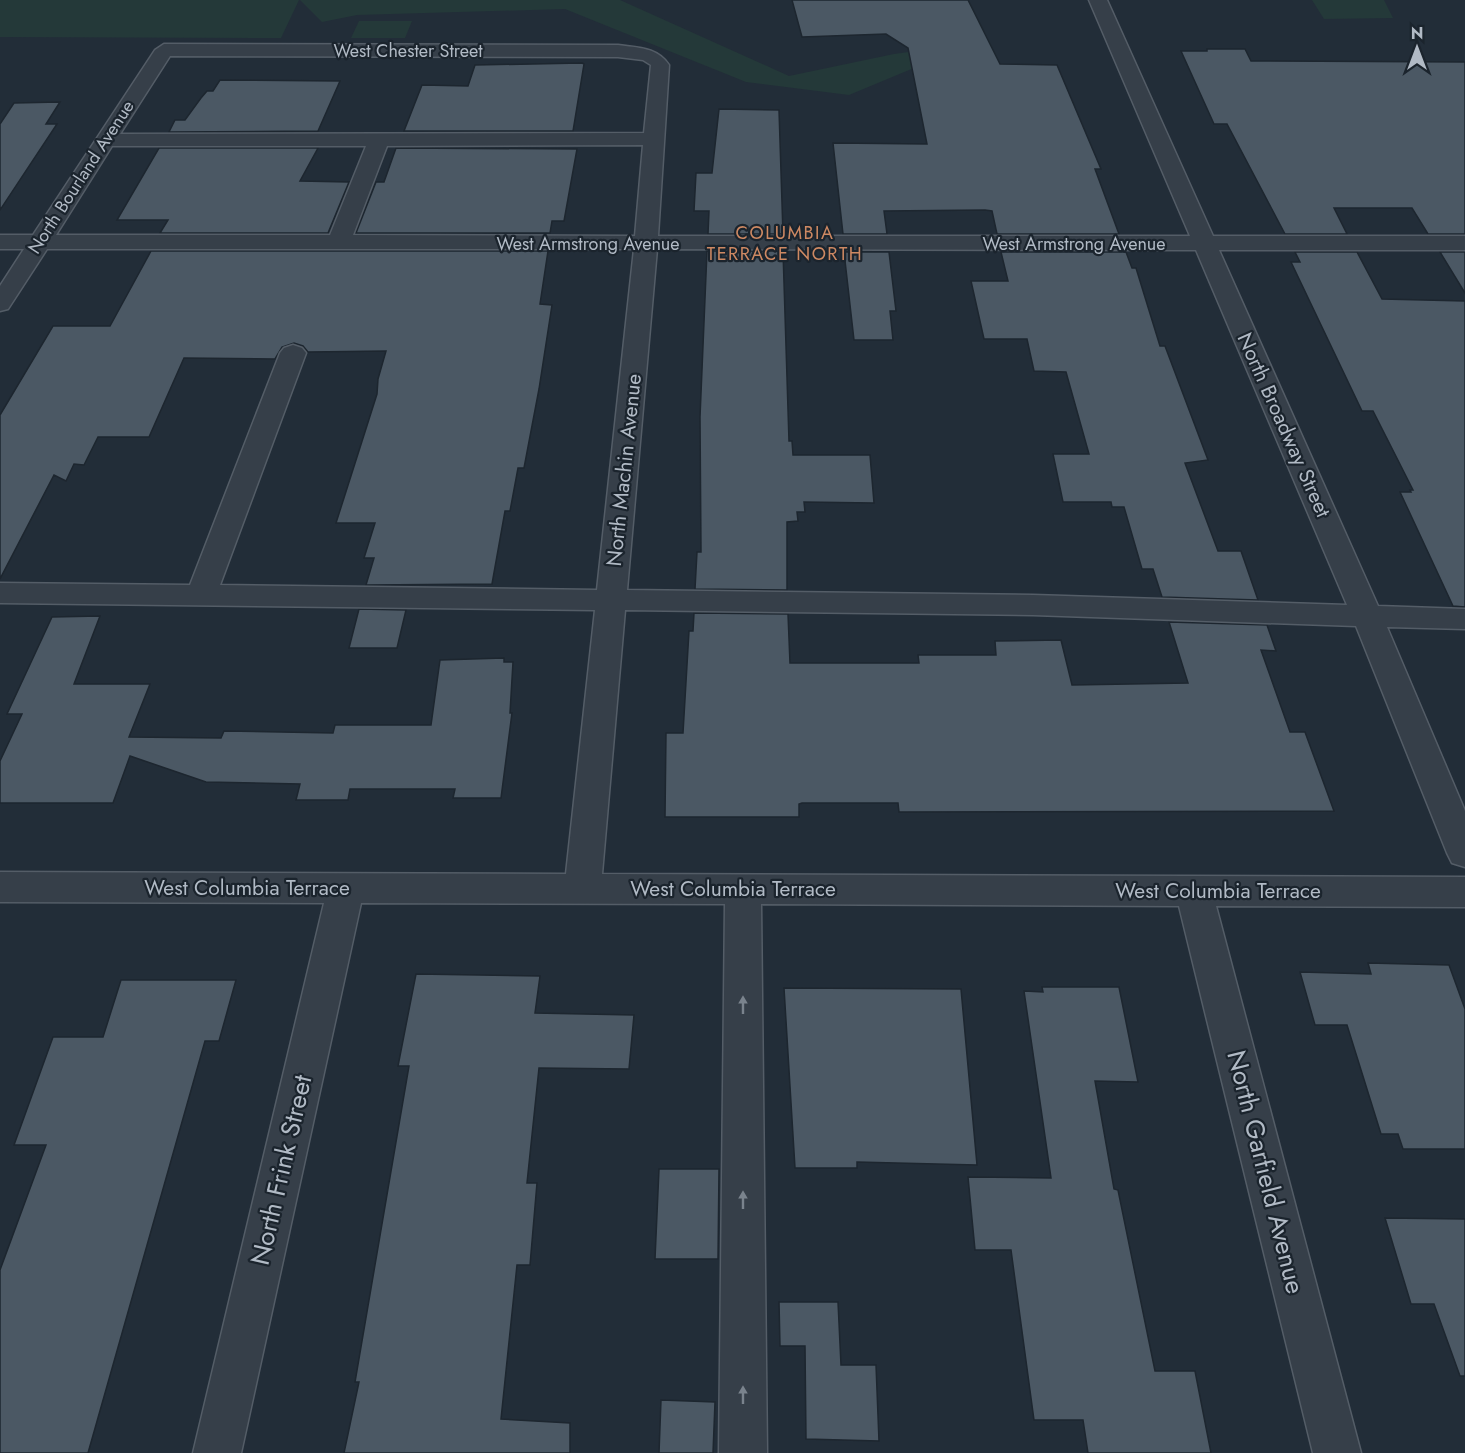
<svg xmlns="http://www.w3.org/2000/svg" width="1465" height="1453" viewBox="0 0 1465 1453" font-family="Jost,sans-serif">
	<rect width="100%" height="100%" fill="#222d38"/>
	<path fill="#243939" d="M0,0H299L281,38L0,37Z
		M300,0H620L789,76L894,54L974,43L849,95L746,82L565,9L357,15L322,22Z
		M1312,0H1384L1393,18L1324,19Z
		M359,21H412L405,38H351Z"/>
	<path fill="#4b5864" stroke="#1d262f" stroke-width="1.5" d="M792,0H968L1000,64L1057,65L1101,169H1095L1119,234H997L992,211L985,210L884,211L887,234H843L833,143L927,144L908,48L886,34L802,37Z
		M1207,49H1245L1251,61L1465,62V234H1428L1412,208H1334L1347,234H1285L1227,124H1214L1181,51H1207Z
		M582,63L584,64L573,131H404L422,85L468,86L475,65Z
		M220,80L340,81L318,131L169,132L175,120H185L201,98L207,91H213Z
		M60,102L46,124H57L0,210V124L14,103Z
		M719,109L779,110L783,234H708L709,211H694L696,173H712Z
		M159,148H318L300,181L349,182L328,233H160L168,220H117Z
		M396,148L577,149L564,221H552L550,233H356L376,182H384Z
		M151,251H548L540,304L552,305L539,389L524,468H518L510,511H505L492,584L366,585L374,558H364L375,523H336L377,394L378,379L386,351L308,352L303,346L294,343L282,347L275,359L184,358L149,437H98L84,465L74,464L66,481L54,475L0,579V415L53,326H110Z
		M707,251H783L789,441H792L793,455H870L874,503L804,502L805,512H797L798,521L787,522V590L695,589L697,552H701L700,417Z
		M844,252H889L896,311H890L893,340H854Z
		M1001,252H1126L1132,268H1136L1160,346H1165L1208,460L1185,463L1218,551H1241L1258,600L1162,597L1153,569H1142L1124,507H1112L1111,502H1063L1053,454H1089L1066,372L1034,371L1027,339H984L971,281H1008Z
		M1295,252H1357L1382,299L1465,301V607L1453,606L1400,492H1411L1410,490H1413L1373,411H1362L1291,262H1300Z
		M1440,252H1465V293Z
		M359,609L406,610L397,648H349Z
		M694,613L788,614L790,663H919L918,655H996L995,641L1061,640L1072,685L1188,683L1169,622L1267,625L1276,651L1261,650L1290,732H1305L1334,811L899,812L898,803H802L799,804V817H665L666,733H683L689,631H693Z
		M100,616L74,684H150L129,737L221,738L224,731L333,733L335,725H431L440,660L504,658V662H513L510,713H512L501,798H453L455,789H350L348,800H296L300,784L206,782L130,756L113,803H0V761L22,714H7L52,617Z
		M1368,963L1449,965L1465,1009V1149H1403L1398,1134H1381L1347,1025H1315L1300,972L1371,974Z
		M416,974L540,976L535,1013L634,1015L629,1069L539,1068L527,1183H537L530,1265H517L501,1419L570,1423V1453H344L359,1382H355L409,1066H398Z
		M121,980H236L219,1041H205L88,1453H0V1270L46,1145H14L53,1037H103Z
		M1042,987H1119L1138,1082L1095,1081L1114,1189L1118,1190L1155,1371H1195L1211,1453H1088L1083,1420H1034L1011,1250H975L968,1177L1051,1178L1024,991L1043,992Z
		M784,988L961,989L977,1165L857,1162V1168H795Z
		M659,1169H719L718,1259H655Z
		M1385,1218L1465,1219V1376H1460L1434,1304H1411Z
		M779,1302H838L841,1365H876L879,1441L806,1439L805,1346H780Z
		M661,1400L715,1402L713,1453H659Z"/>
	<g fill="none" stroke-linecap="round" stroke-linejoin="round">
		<defs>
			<path id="minor" d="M1089,0H1107L1213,236H1465V250H1219L1378,606L1465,609V629L1387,627L1465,811V867L1452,863L1447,853L1356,626L1033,615L625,610L602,874L1465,877V907L1216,906L1361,1453H1313L1179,906L761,904L767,1453H719L725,904L361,903L241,1453H193L324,903L0,902V872L566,874L595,610L0,603V583L190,585L280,353L284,348L293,345L302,348L306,353L220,585L597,590L634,249H47L8,309L0,311V286L24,249H0V235H33L155,50L164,44L618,45C638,48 657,47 669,65L658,236H1190ZM170,56L618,57L643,60L651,65L644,133L120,134ZM643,145L635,236L353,235L387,146ZM112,146H366L330,235H56ZM657,249L1196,250L1347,605L1033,595L627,590Z"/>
		</defs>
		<use href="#minor" stroke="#545d67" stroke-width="3"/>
		<use href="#minor" fill="#363f49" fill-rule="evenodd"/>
	</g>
	<defs><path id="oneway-solid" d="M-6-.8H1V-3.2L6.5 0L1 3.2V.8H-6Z" transform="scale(1.5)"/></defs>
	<g fill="#7a838d">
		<use href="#oneway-solid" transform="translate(743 1005) rotate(-90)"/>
		<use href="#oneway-solid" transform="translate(743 1200) rotate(-90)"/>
		<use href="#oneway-solid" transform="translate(743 1395) rotate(-90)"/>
	</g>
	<g text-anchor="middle" stroke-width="4.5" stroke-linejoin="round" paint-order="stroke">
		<g font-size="18" fill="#b1bac5" stroke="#1b242d">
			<text x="408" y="57">West Chester Street</text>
			<text transform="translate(81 177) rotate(-57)" y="6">North Bourland Avenue</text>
			<text x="588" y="250">West Armstrong Avenue</text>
			<text x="1074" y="250">West Armstrong Avenue</text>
		</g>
		<g font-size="18" letter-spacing="1.5" fill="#ce8963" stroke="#1b242d">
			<text x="785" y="239">COLUMBIA<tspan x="785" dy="21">TERRACE NORTH</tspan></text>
		</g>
		<g font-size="21" fill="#b1bac5" stroke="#1b242d">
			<text transform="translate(1284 425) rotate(66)" y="7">North Broadway Street</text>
			<text transform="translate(624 470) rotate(-84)" y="7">North Machin Avenue</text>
			<text x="247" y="895">West Columbia Terrace</text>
			<text x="733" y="896">West Columbia Terrace</text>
			<text x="1218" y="898">West Columbia Terrace</text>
		</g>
		<g font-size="26" fill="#b1bac5" stroke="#1b242d">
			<text transform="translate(281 1170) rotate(-77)" y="9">North Frink Street</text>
			<text transform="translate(1266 1172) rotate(76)" y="9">North Garfield Avenue</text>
		</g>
	</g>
	<g transform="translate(1417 48)" stroke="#1b242d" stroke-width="4.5" paint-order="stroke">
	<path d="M0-4.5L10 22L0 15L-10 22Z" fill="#b1bac5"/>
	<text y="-9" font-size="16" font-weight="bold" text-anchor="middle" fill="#b1bac5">N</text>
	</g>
</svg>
